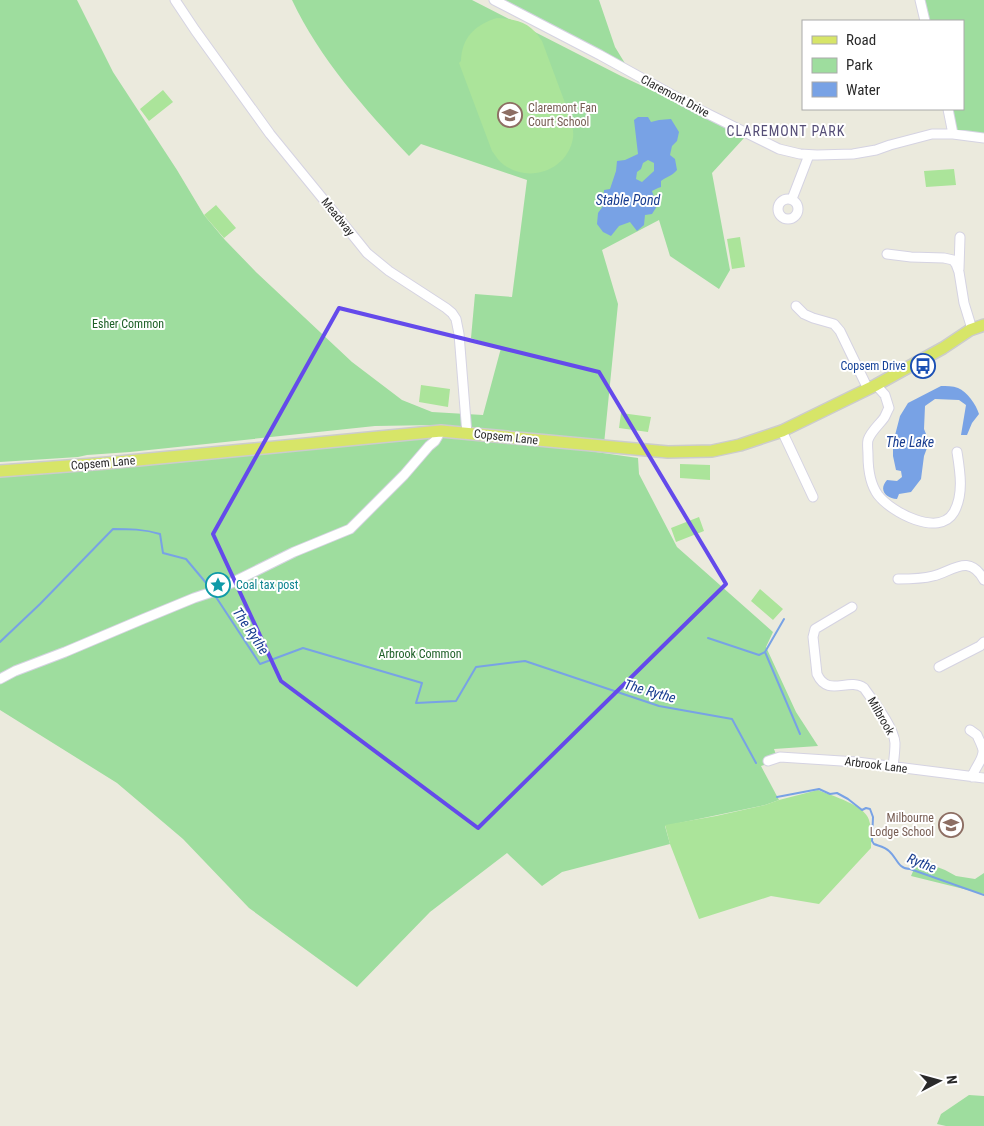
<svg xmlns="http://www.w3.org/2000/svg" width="984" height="1126" viewBox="0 0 984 1126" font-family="'Roboto Condensed',sans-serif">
	<rect width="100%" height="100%" fill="#ebeadd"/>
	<path fill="#9edd9e" d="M0,0H77L113,72L177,170L204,215L225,240L257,273L352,362L402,400L432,412L483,415L501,348L471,338L475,294L512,297L527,180L421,144L409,156C364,108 320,59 292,0H472L621,76L679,103L744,138L712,173L730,270L719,289L670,256L659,220L602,250L618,304L604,444L481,431L437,425L375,426L130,452L87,455L78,457L0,462Z
		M499,0H599L615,47L626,65Z
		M923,0H984V135L957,131L952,109H963V21H928Z
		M415,436L490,437L638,458L639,474L677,547L773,632L766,647L796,712L818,746L774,749L778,760L761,766L779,800L765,805L665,826L670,844L562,872L542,886L507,853L430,912L357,987L249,908L183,839L117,783L0,710V475Z
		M930,859L932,865L945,870L956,876L975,879L984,873V894L911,876L918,860Z
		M969,1095L984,1096V1126H946L937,1124L941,1114Z"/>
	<path fill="#abe49a" d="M497,18C518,19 531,23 542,41L571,119C572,125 574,132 573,138C568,168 534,182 509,168C501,164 497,158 492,151L459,63L461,61C462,37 475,25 497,18Z
		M163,90L173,102L149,121L140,109Z
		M954,169L956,185L926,187L924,171Z
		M216,205L236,228L224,238L204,215Z
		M740,237L745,267L732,269L727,239Z
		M421,385L450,389L448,407L419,402Z
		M621,413L651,417L648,432L619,428Z
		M680,464L710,465V480L680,478Z
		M699,517L704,531L676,542L671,528Z
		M760,589L783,609L773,620L751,601Z
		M818,790C832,796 865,805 869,820C872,829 871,840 871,848L819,904L771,896L699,919L670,844L665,825L716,816L765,805L779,800Z"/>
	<path fill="#78a2e5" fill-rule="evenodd" d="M638,117H648L651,122L659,120L671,119L679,132L677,141L672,146L670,155L675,159L677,170C671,177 667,176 661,181V187L658,188L652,191L655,200L659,203L652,214L645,215L644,225L637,231L630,222L619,226L611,236L603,232L597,224L598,213L603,206L604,190L610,189L616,171L617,161L625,160L638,154L634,120ZM648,160L654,163V171L642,182L636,179L637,172L641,169L643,163Z
		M941,386C946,386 953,386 958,388C967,392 976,404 979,414L972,423L967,435H961L966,405L959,400L935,399L925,406L924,429L928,439L927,448L924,456L921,479L911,492L899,494L897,499C886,498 878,490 887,480L897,481L902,477L901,471L896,470L893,456V443L900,416L908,403Z"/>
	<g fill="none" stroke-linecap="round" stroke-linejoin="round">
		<path stroke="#78a2e5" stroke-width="2" d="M214,594L260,664L303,648L422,683L416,703L456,701L476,667L525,661L659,706L732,719L756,763
			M708,638L759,655L765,652L784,619
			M0,642L40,604L113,529C129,529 144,529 160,534L163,553L186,559L212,590
			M765,652L800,734
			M777,797L819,789L830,794L837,793L848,799L862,810L866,808L870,809L873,817L872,841L874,844C879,846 885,847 889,851C897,858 898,869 910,869L984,895"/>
		<defs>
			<path id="minor" d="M175,0L195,30L270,134L359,243L367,253L389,271L446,308L452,313L456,319L459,334L467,434
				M494,0L600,55L696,108L779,149L800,154L817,155L853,154L876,150L890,145L932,134H953L984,138
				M920,0L925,21
				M948,109L953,134
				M778 209a10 10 0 1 1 20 0a10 10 0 1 1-20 0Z
				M792,199L809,155
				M887,254L911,257L944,258L953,260L956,264L959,272L964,303L972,329
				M959,269L960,237
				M796,306L804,314L813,318L834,324L840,331L868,389
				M876,385L885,395L889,408C887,411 886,415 884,418C879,425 871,431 868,440C867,444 868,450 868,455C868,468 870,484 878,495C891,512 939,538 954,512C964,494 960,471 957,452
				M782,431L813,497
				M898,579C909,579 922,579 933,576C953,571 969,553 984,580
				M852,607L815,629L813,637L817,674C828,698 848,677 864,688C873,701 894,727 895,743C895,751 894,759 893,766
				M939,667L980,646L984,642
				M0,679L15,671L65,652L143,619L194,598L215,591L294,552L350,529L404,475L429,446L435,441L441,431
				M970,730L977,735C979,740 982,745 983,750C984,759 975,767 972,777
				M768,761L780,757L857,762L984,778"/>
			<path id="major" d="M0,471L107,463L441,431L668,452L712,451L740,445L782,431L876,385L943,348L970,330L984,325"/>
		</defs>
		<use href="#minor" stroke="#d5d3e2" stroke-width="11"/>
		<use href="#major" stroke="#ccc" stroke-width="14"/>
		<use href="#minor" stroke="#fff" stroke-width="9"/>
		<use href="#major" stroke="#d7e568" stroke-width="11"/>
	</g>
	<path fill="none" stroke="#644aeb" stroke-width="4" stroke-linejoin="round" d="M339,308L599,372L726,584L478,828L281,681L213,534Z"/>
	<defs>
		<symbol id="school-ring" viewBox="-11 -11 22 22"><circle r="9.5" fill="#fff" stroke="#8d6e63" stroke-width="1.5"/><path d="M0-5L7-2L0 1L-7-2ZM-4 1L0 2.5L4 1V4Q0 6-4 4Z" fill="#8d6e63"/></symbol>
		<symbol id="bus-ring" viewBox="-11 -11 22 22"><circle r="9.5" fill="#fff" stroke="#1a4fb4" stroke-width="1.5"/><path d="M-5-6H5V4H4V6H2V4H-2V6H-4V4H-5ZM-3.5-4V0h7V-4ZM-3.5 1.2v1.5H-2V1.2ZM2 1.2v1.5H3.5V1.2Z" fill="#1a4fb4"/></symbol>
		<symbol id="sight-ring" viewBox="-11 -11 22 22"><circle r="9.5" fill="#fff" stroke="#0f9aa8" stroke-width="1.5"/><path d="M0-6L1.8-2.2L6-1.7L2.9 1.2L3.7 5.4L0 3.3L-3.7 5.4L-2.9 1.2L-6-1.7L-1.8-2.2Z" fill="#0f9aa8"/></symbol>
	</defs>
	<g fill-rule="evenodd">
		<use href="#school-ring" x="496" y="101" width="28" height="28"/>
		<use href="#bus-ring" x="909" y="352" width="28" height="28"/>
		<use href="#sight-ring" x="204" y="571" width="28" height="28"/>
		<use href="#school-ring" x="937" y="811" width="28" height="28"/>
	</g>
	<g text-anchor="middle" stroke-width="4" stroke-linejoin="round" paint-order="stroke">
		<g font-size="12" fill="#2a2a2a" stroke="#fff">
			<text transform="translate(675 96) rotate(28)" y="4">Claremont Drive</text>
			<text transform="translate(338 217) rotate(51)" y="4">Meadway</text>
			<text transform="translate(506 437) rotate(6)" y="4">Copsem Lane</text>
			<text transform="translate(103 463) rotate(-5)" y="4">Copsem Lane</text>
			<text transform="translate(881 716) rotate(60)" y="4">Milbrook</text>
			<text transform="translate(876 765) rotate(7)" y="4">Arbrook Lane</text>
		</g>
		<g font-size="12" fill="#785e54" stroke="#fff" text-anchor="start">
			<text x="528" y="112">Claremont Fan<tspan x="528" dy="14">Court School</tspan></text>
			<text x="934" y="822" text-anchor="end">Milbourne<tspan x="934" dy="14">Lodge School</tspan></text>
		</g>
		<g font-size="12" fill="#206129" stroke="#fff">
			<text x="128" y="328">Esher Common</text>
			<text x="420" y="658">Arbrook Common</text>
		</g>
		<g font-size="12" fill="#164399" stroke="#fff" text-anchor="end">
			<text x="906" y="370">Copsem Drive</text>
		</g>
		<g font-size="12" fill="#0d838f" stroke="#fff" text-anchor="start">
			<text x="236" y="589">Coal tax post</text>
		</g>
		<g font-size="14" letter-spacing="1" fill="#554e77" stroke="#fff">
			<text x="786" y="136">CLAREMONT PARK</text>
		</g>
		<g font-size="14" font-style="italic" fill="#183d90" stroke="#fff">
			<text x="628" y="205">Stable Pond</text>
			<text x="910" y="447">The Lake</text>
			<text transform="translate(251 631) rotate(56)" y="5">The Rythe</text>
			<text transform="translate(650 691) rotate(16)" y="5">The Rythe</text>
			<text transform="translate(922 863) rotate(22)" y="5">Rythe</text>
		</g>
	</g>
	<rect x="802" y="20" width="162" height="90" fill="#ffffff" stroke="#aaaaaa"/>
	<rect x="812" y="36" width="25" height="8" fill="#d7e568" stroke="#aaaaaa"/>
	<text x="846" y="45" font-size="15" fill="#2a2a2a">Road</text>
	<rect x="812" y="58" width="25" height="15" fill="#9edd9e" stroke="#aaaaaa"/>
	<text x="846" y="70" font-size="15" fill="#2a2a2a">Park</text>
	<rect x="812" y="82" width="25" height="15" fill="#78a2e5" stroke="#aaaaaa"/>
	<text x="846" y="95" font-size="15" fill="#2a2a2a">Water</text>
	<g transform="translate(939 1081) rotate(84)" stroke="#ffffff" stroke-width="4" paint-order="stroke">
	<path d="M0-4L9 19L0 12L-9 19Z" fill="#2a2a2a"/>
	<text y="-8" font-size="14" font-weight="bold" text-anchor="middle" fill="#2a2a2a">N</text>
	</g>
</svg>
